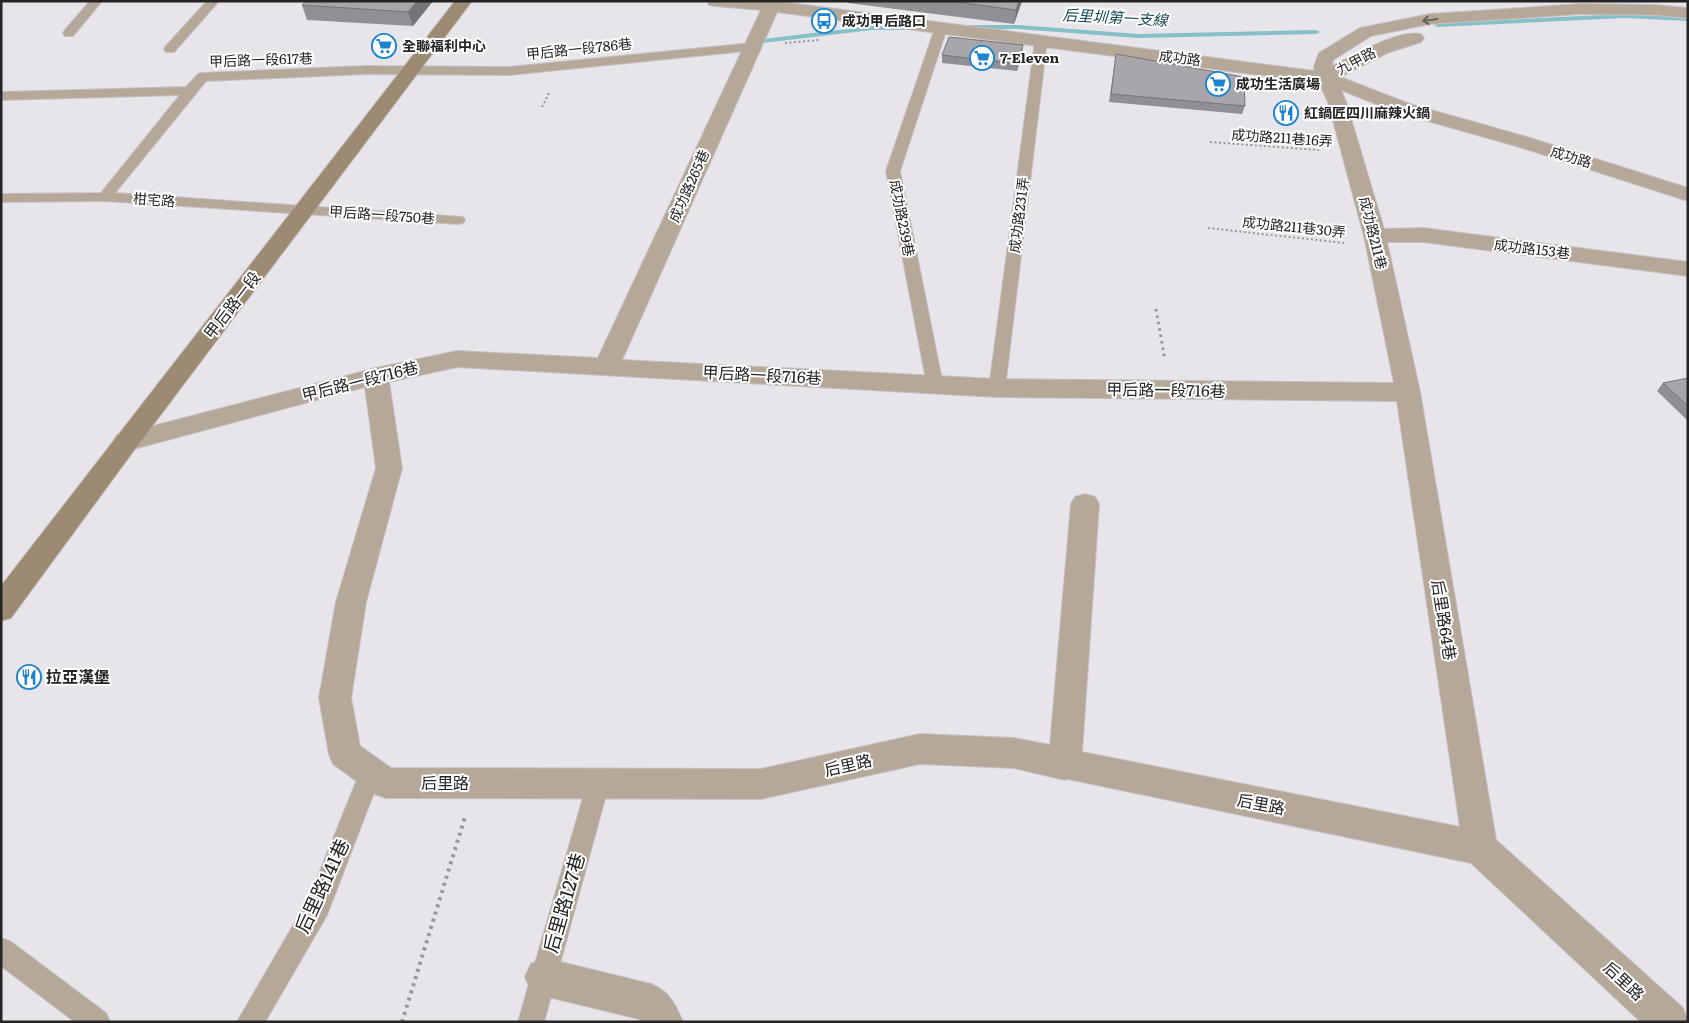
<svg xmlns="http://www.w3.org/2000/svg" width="1689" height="1023" viewBox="0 0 1689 1023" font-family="Literata,'Noto Sans TC',serif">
	<rect width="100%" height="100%" fill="#e8e5ea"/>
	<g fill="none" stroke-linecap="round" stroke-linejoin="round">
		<path fill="#85bfc8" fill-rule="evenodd" d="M1625,14L1688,17V21L1625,18L1438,27L1434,25L1438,23Z
			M961,25H1018L1138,34L1316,30L1320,32L1316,34L1138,38L1018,29H961Z
			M872,26H913L917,28L913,30H872L763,43L759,41L763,39Z"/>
		<defs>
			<path id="service" d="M90,1H102L73,36H65L63,33L65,30Z
				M207,1H219L174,52H166L164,49L166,46Z
				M941,24L947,28L900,171L943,385L941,389L935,391L929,389L927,385L886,171L935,28Z
				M1041,37L1047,41L1005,388L1003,392L997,394L991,392L989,388L1035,41Z
				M752,43L758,47L756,50L509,75L365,74L206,81L115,193L463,217L465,220L463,223L458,224L105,201L1,202V194L101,193L180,95L1,100V92L186,87L198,74L202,73L365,66L509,67Z
				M371,762L379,765L382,772L327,915L265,1022H237L309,898L363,765Z
				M598,774L606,777L609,784L544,1022H518L587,784L590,777Z
				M1,938L10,941L106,1013L110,1022H75L1,966Z"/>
			<path id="minor" d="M707,1H774L1315,71L1314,66L1319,53L1360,28L1430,14L1581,4L1656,5L1688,8V18L1656,15L1581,14L1430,24L1371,36L1333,60L1332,66C1353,56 1398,29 1421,34L1424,38L1421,42L1387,53L1340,77L1410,104L1530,138L1688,188V201L1516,146L1396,112L1341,90L1346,102L1384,229L1423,228L1688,262V276L1423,242H1387L1420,392L1496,840L1683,1008L1688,1022H1641L1471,863L1068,779L1065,780L1014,768L920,764L761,799L386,798L374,794L333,764L329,754L319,698L336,602L376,468L365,387L126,451L117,449L113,442L117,435L126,433L376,368L457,351L598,358L761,10L715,6L709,5ZM777,12L1319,83L1328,102L1364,236L1394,383L997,379L622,360ZM457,367L997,397L1397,401L1460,827L1082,752L1099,504L1095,497L1085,494L1075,497L1071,504L1050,745L1014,738L920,734L761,769L391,768L360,746L351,698L366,602L402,468L389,382Z
				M544,958L651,984C670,992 675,1004 683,1022H641L639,1019L544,996L531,990L525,977L531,964Z"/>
			<path id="secondary" d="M455,1H472L135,449L11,618L1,621V586Z"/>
		</defs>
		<use href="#service" stroke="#c5c2c7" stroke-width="2"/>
		<use href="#minor" stroke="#c5c2c7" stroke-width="2"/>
		<use href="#secondary" stroke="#c5c2c7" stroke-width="2"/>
		<path stroke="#99969a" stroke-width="2" stroke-dasharray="2 2.5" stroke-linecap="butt" d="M785,43L819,40
			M542,107L549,93
			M1210,142L1319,150
			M1208,228L1344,243"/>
		<path stroke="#99969a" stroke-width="3" stroke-dasharray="2.5 4" stroke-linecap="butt" d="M1156,309L1165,360"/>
		<path stroke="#99969a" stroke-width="4" stroke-dasharray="3 4.5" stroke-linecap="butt" d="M402,1022L465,817"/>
		<use href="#service" fill="#b5a898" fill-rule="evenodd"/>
		<use href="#minor" fill="#b5a898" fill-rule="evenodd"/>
		<use href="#secondary" fill="#9d8a72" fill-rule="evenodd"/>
	</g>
	<path fill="#918f93" d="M306,1H433L413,26L307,20L302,5Z
		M848,1H1022L1014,24L848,3Z
		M1022,53L1017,71L942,63V55Z
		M1116,54L1245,106L1242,114L1109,102Z
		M1688,378V421L1657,391L1663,383Z"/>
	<path fill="#767478" d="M417,1H433L413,26L408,12Z
		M1019,1H1022L1014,24L1016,10Z
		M1023,45L1022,53L1017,71L1018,64Z"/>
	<path fill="#a9a6ab" stroke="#767478" d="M306,1H417L408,12L302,5Z
		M949,1H1019L1016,10Z
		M949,37L1023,45L1018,64L942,55Z
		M1116,54L1244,77L1245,106L1111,94Z
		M1688,378V406L1663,383Z"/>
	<defs><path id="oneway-shaft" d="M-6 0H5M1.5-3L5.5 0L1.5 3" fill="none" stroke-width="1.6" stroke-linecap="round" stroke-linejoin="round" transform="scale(1.25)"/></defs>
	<use stroke="#665f59" href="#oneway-shaft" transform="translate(1430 20) rotate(172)"/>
	<defs>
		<symbol id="bus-ring" viewBox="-11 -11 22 22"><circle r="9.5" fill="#fff" stroke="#1c84ce" stroke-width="1.5"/><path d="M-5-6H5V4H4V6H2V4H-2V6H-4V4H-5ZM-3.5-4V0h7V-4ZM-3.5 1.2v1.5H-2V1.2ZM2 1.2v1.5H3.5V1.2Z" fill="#1c84ce"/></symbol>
		<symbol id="supermarket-ring" viewBox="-11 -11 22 22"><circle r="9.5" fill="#fff" stroke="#1c84ce" stroke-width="1.5"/><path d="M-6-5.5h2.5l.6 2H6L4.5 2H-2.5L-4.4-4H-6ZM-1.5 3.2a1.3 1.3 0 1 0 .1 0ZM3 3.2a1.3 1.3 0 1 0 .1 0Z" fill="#1c84ce"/></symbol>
		<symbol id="restaurant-ring" viewBox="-11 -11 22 22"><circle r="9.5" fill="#fff" stroke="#1c84ce" stroke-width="1.5"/><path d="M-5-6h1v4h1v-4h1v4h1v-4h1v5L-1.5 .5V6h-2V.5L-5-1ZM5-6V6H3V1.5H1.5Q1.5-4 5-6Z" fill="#1c84ce"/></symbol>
	</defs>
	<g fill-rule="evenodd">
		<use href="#bus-ring" x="810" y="7" width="28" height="28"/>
		<use href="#supermarket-ring" x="370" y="32" width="28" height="28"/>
		<use href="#supermarket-ring" x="968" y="44" width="28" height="28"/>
		<use href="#supermarket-ring" x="1204" y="70" width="28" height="28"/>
		<use href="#restaurant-ring" x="1272" y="99" width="28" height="28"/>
		<use href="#restaurant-ring" x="15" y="663" width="28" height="28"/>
	</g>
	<g text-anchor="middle" stroke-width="4" stroke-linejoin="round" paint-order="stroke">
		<g font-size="14" font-weight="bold" fill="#252425" stroke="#fff" text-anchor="start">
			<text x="842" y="26">成功甲后路口</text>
			<text x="402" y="51">全聯福利中心</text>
			<text x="1000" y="63">7-Eleven</text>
			<text x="1236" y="89">成功生活廣場</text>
			<text x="1304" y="118">紅鍋匠四川麻辣火鍋</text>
		</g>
		<g font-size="14" fill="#252425" stroke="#fff">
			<text transform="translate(579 49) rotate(-6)" y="5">甲后路一段786巷</text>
			<text transform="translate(1180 58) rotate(7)" y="5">成功路</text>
			<text transform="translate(261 60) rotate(-2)" y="5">甲后路一段617巷</text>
			<text transform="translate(1356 61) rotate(-28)" y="5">九甲路</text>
			<text transform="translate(1282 138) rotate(4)" y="5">成功路211巷16弄</text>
			<text transform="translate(1571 157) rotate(17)" y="5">成功路</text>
			<text transform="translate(689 186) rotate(-66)" y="5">成功路265巷</text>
			<text transform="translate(154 200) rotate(4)" y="5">柑宅路</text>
			<text transform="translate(382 215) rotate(4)" y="5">甲后路一段750巷</text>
			<text transform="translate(1019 215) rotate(-83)" y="5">成功路231弄</text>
			<text transform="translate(902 218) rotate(79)" y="5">成功路239巷</text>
			<text transform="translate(1294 227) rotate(6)" y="5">成功路211巷30弄</text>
			<text transform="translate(1373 233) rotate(76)" y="5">成功路211巷</text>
			<text transform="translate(1532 249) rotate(7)" y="5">成功路153巷</text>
		</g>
		<g font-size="15" font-style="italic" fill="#13484f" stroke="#fff">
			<text transform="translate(1115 18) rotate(3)" y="5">后里圳第一支線</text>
		</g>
		<g font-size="16" fill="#252425" stroke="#fff">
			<text transform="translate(232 305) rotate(-52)" y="6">甲后路一段</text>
			<text transform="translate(762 375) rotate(3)" y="6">甲后路一段716巷</text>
			<text transform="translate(360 381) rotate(-14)" y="6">甲后路一段716巷</text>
			<text transform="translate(1166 390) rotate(1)" y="6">甲后路一段716巷</text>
			<text transform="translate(1444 620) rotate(81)" y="6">后里路64巷</text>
			<text transform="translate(848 765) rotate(-13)" y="6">后里路</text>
			<text x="445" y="789">后里路</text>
			<text transform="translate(1261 804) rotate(11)" y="6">后里路</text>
			<text transform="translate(1624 981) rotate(43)" y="6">后里路</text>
		</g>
		<g font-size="16" font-weight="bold" fill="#252425" stroke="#fff" text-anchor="start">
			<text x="46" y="683">拉亞漢堡</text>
		</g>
		<g font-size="19" fill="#252425" stroke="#fff">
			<text transform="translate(322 886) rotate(-65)" y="7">后里路141巷</text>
			<text transform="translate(564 903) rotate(-74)" y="7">后里路127巷</text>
		</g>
	</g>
	<rect width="1689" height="1023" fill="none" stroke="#252425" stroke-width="5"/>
</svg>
